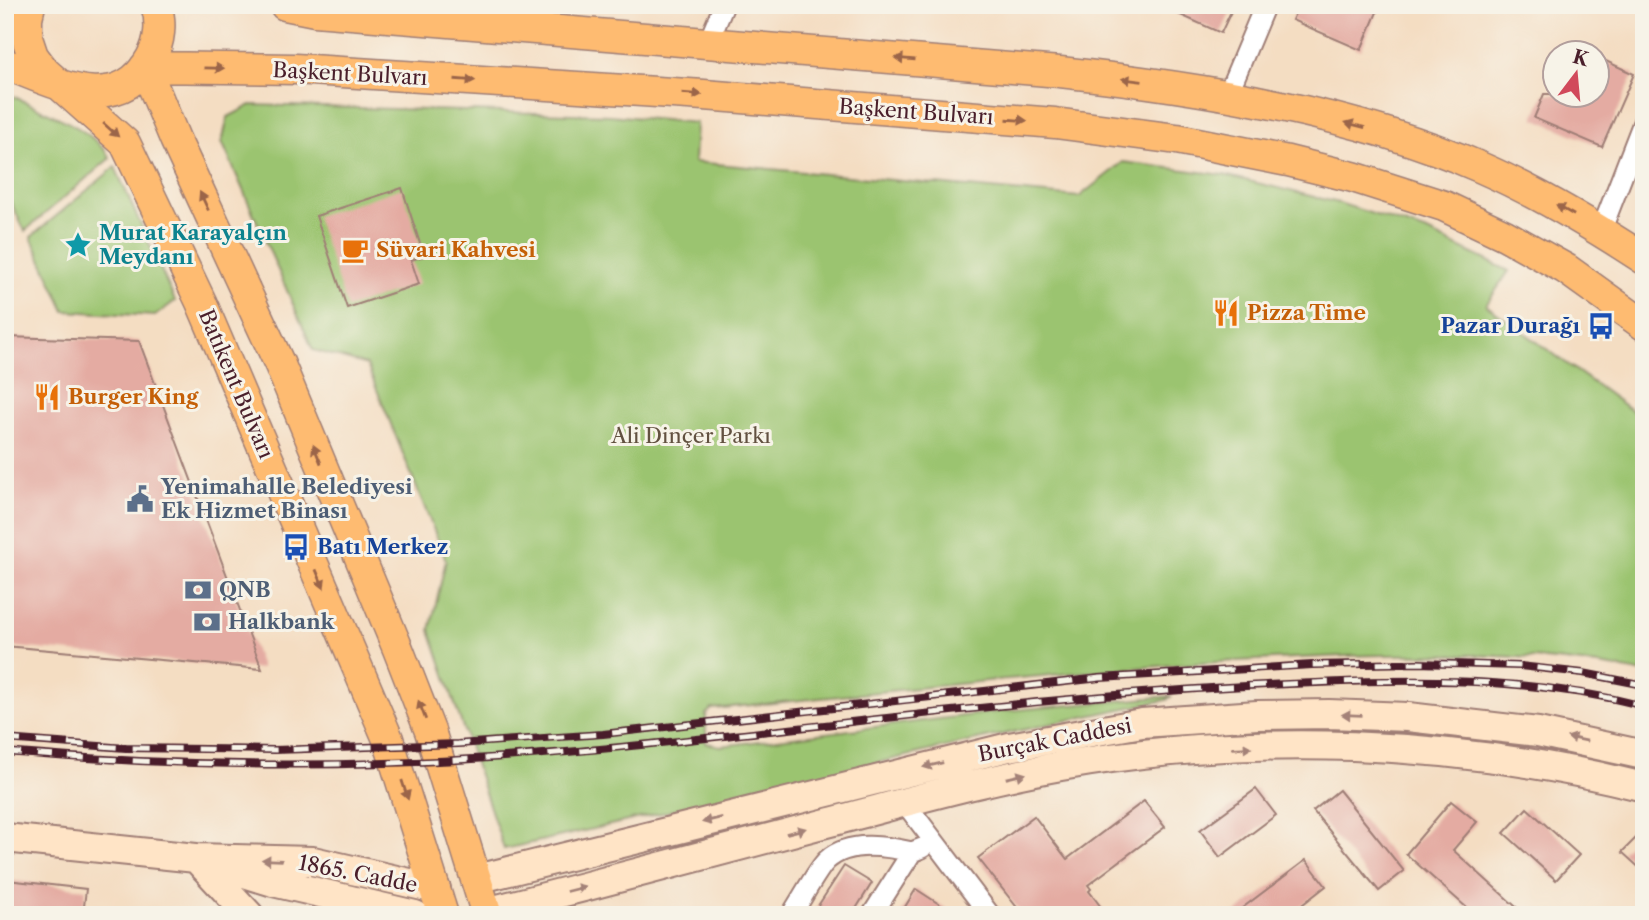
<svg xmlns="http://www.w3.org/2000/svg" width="1649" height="920" viewBox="0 0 1649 920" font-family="'Libre Caslon Text',serif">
	<rect width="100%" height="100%" fill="#f7f3e8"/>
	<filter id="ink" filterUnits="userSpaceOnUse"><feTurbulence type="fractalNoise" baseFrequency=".0143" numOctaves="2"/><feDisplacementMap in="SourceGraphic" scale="14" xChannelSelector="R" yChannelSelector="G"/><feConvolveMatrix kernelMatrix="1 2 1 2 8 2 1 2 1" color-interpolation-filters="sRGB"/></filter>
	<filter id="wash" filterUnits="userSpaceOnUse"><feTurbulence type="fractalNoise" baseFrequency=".00686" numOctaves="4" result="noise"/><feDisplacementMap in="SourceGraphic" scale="28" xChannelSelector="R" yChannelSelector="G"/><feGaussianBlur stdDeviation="1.57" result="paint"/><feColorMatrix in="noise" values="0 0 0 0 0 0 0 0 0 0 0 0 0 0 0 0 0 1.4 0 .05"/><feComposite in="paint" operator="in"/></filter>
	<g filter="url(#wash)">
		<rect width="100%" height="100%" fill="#f4ddc2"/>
		<path fill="#9bc470" stroke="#72724e" stroke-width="2" d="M13,96C45,113 91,126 110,158L25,231L5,191V107H9Z
			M251,105L610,115L696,123L694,162L1079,197L1123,162L1224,175L1339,203L1425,231L1509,271L1486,305L1642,418L1644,417V673C1529,650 1413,653 1296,658C1101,666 907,690 712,709L706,714V743L721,746L1004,711L1172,696L1166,700C944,744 725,800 504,849L430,630L446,560L367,365L313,350L222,142L228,117Z
			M115,167L175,301L155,316L65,311L31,237Z"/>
		<g id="blocks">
			<path fill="#e4aba2" d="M1158,5H1234L1221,33Z
				M1299,5H1380L1361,50L1292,20Z
				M1597,57L1634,74L1602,147L1534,118L1544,94H1597Z
				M402,188L424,256L411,260L419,284L347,308L316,216Z
				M5,337L139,341L262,669L5,646Z
				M1256,789L1276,815L1220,857L1200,830Z
				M1339,790L1404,871L1379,891L1313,811Z
				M1144,801L1165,827L1088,885L1091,889L1089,891L1107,915H1023L978,858L1034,816L1067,859Z
				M1451,801L1477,822L1453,850L1525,915H1475L1406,854Z
				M1527,808L1579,855L1556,880L1504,833Z
				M1644,830V872L1622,852Z
				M1306,860L1326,886L1289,915H1233Z
				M844,866L872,883L852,915H812Z
				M7,880L86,889L83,915H5Z
				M916,889L956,915H900Z"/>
		</g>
	</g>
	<g filter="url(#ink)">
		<use href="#blocks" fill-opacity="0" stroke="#9f7e76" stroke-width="2"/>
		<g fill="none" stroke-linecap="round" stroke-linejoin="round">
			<defs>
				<path id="street" d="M708,43L724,5
					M1227,96L1265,5
					M1601,231L1644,120
					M905,803L990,915
					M791,915C800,902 818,868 827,860C849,840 886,846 912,852
					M872,915L912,852L922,848"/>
				<path id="secondary" d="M5,838L196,858L249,915
					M477,879L1009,747L1142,723L1257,715L1329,714L1408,717L1538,732L1644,755
					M486,912C601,883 716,852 830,822C907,802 983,780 1061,766C1251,732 1457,740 1644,787
					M415,915L273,882L196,858L313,861L436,889"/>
				<path id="primary" d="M30,5L27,18V38L33,56L45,72L125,143L201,302L388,739L443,915
					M285,5L315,11L1060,72C1198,87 1355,112 1482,168C1539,193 1592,225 1644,259
					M5,64C54,82 117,119 151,58C160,42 162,22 156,5
					M145,67L295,69L704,95L1055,123L1177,139L1288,161L1353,177L1444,206L1505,235L1566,269L1644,325
					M145,67L175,139L280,365L398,649L430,731L487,915"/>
			</defs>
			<use href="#street" stroke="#9f7e76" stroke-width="23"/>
			<use href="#secondary" stroke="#9f7e76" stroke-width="32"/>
			<use href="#primary" stroke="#9f7e76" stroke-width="33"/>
			<use href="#street" stroke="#fff" stroke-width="19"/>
			<use href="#secondary" stroke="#ffe4c6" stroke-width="28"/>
			<use href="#primary" stroke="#febb71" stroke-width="30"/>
			<defs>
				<path id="rail" d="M5,739L126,748L274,750L458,744L603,734L1100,678L1312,665L1417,663L1520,666L1583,673L1644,685
					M5,752C132,763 258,767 385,763C492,760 600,750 706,738C893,718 1078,694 1266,685C1392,679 1520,674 1644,706"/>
			</defs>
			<use href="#rail" stroke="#4a1f2b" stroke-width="8"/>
			<use href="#rail" stroke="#f7f3e8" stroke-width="5" stroke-dasharray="16" stroke-linecap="butt"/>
		</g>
		<defs><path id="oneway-solid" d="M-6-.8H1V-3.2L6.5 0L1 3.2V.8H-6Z" transform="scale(1.75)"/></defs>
		<g fill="#9b654a">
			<use href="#oneway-solid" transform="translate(905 59) rotate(-175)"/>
			<use href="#oneway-solid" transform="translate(214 68) rotate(1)"/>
			<use href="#oneway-solid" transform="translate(465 80) rotate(4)"/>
			<use href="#oneway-solid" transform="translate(1132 80) rotate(-173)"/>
			<use href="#oneway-solid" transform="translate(692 94) rotate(4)"/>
			<use href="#oneway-solid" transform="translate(1017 120) rotate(4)"/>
			<use href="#oneway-solid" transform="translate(1355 125) rotate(-165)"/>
			<use href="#oneway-solid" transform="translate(111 130) rotate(42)"/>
			<use href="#oneway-solid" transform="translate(204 201) rotate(-115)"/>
			<use href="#oneway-solid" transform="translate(1565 210) rotate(-150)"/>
			<use href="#oneway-solid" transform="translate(317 454) rotate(-113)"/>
			<use href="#oneway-solid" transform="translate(320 579) rotate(67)"/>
			<use href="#oneway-solid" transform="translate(422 710) rotate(-111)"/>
			<use href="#oneway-solid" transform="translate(405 790) rotate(72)"/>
		</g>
		<g fill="#a48278">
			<use href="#oneway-solid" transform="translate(1352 715) rotate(-178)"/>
			<use href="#oneway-solid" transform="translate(1577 739) rotate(-168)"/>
			<use href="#oneway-solid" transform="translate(1242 748) rotate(-2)"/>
			<use href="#oneway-solid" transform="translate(933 765) rotate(167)"/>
			<use href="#oneway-solid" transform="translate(1016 776) rotate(-13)"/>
			<use href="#oneway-solid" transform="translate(712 820) rotate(166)"/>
			<use href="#oneway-solid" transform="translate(796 831) rotate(-15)"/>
			<use href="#oneway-solid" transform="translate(272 860) rotate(-178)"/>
			<use href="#oneway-solid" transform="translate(576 889) rotate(-15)"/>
		</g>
	</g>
	<defs>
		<symbol id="sight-bare" viewBox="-9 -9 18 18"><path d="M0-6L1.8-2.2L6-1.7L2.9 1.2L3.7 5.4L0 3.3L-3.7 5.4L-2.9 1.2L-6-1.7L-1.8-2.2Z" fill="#0f9aa8" stroke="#f7f3e8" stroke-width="2.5" paint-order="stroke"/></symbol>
		<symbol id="cafe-bare" viewBox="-9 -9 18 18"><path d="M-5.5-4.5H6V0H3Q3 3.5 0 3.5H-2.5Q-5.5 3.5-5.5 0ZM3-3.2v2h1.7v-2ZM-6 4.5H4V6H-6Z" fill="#e8710a" stroke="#f7f3e8" stroke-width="2.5" paint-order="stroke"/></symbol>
		<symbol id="restaurant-bare" viewBox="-9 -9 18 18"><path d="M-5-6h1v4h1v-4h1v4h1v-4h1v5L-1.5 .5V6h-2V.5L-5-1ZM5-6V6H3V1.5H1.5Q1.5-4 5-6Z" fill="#e8710a" stroke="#f7f3e8" stroke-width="2.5" paint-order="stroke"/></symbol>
		<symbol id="bus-bare" viewBox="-9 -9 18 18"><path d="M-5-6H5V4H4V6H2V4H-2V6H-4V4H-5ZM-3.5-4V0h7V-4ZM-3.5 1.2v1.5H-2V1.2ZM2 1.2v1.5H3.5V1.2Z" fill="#1a4fb4" stroke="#f7f3e8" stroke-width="2.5" paint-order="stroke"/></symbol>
		<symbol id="civic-bare" viewBox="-9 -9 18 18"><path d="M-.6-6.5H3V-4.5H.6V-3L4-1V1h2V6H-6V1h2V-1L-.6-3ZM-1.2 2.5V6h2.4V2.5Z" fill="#5c6f8a" stroke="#f7f3e8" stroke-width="2.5" paint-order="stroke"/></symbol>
		<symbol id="bank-bare" viewBox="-9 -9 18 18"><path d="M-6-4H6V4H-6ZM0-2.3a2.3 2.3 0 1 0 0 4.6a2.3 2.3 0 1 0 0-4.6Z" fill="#5c6f8a" stroke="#f7f3e8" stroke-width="2.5" paint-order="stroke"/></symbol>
	</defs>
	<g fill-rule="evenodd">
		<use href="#sight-bare" x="59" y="226" width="38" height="38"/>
		<use href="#cafe-bare" x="336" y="231" width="38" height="38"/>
		<use href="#restaurant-bare" x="1207" y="294" width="38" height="38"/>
		<use href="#bus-bare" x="1582" y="307" width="38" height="38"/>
		<use href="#restaurant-bare" x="28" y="378" width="38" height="38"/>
		<use href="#civic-bare" x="121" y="480" width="38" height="38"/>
		<use href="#bus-bare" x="277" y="528" width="38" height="38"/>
		<use href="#bank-bare" x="179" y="571" width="38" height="38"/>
		<use href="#bank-bare" x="188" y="603" width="38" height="38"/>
	</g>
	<g text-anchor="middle" stroke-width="6" stroke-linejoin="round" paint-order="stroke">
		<g font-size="21" fill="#4a1f2b" stroke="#f7f3e8">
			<text transform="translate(350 74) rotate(3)" y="7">Başkent Bulvarı</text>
			<text transform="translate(916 112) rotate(4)" y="7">Başkent Bulvarı</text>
			<text transform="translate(236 384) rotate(67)" y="7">Batıkent Bulvarı</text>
			<text transform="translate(1055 740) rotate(-11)" y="7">Burçak Caddesi</text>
			<text transform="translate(358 874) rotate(11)" y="7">1865. Cadde</text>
		</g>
		<g font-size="21" font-weight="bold" fill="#0d838f" stroke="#f7f3e8" text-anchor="start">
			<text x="99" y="240">Murat Karayalçın<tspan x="99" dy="24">Meydanı</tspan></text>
		</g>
		<g font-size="21" font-weight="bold" fill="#c56008" stroke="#f7f3e8" text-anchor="start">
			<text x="376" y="257">Süvari Kahvesi</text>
			<text x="1247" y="320">Pizza Time</text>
			<text x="68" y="404">Burger King</text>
		</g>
		<g font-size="21" font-weight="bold" fill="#164399" stroke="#f7f3e8" text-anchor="end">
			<text x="1580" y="333">Pazar Durağı</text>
			<text x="317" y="554" text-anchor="start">Batı Merkez</text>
		</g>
		<g font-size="21" fill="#625140" stroke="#f7f3e8">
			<text x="691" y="443">Ali Dinçer Parkı</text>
		</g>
		<g font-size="21" font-weight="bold" fill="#4e5e75" stroke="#f7f3e8" text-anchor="start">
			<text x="161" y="494">Yenimahalle Belediyesi<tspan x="161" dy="24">Ek Hizmet Binası</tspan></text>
			<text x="219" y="597">QNB</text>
			<text x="228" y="629">Halkbank</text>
		</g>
	</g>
	<rect width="1649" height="920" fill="none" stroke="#f7f3e8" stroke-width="28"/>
	<g transform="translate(1576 74) rotate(16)"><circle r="33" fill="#f7f3e8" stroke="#b29e9c" stroke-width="2"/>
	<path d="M0-5L12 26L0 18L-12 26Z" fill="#d1495b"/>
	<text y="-10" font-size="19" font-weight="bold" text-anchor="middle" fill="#4a1f2b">K</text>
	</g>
</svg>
